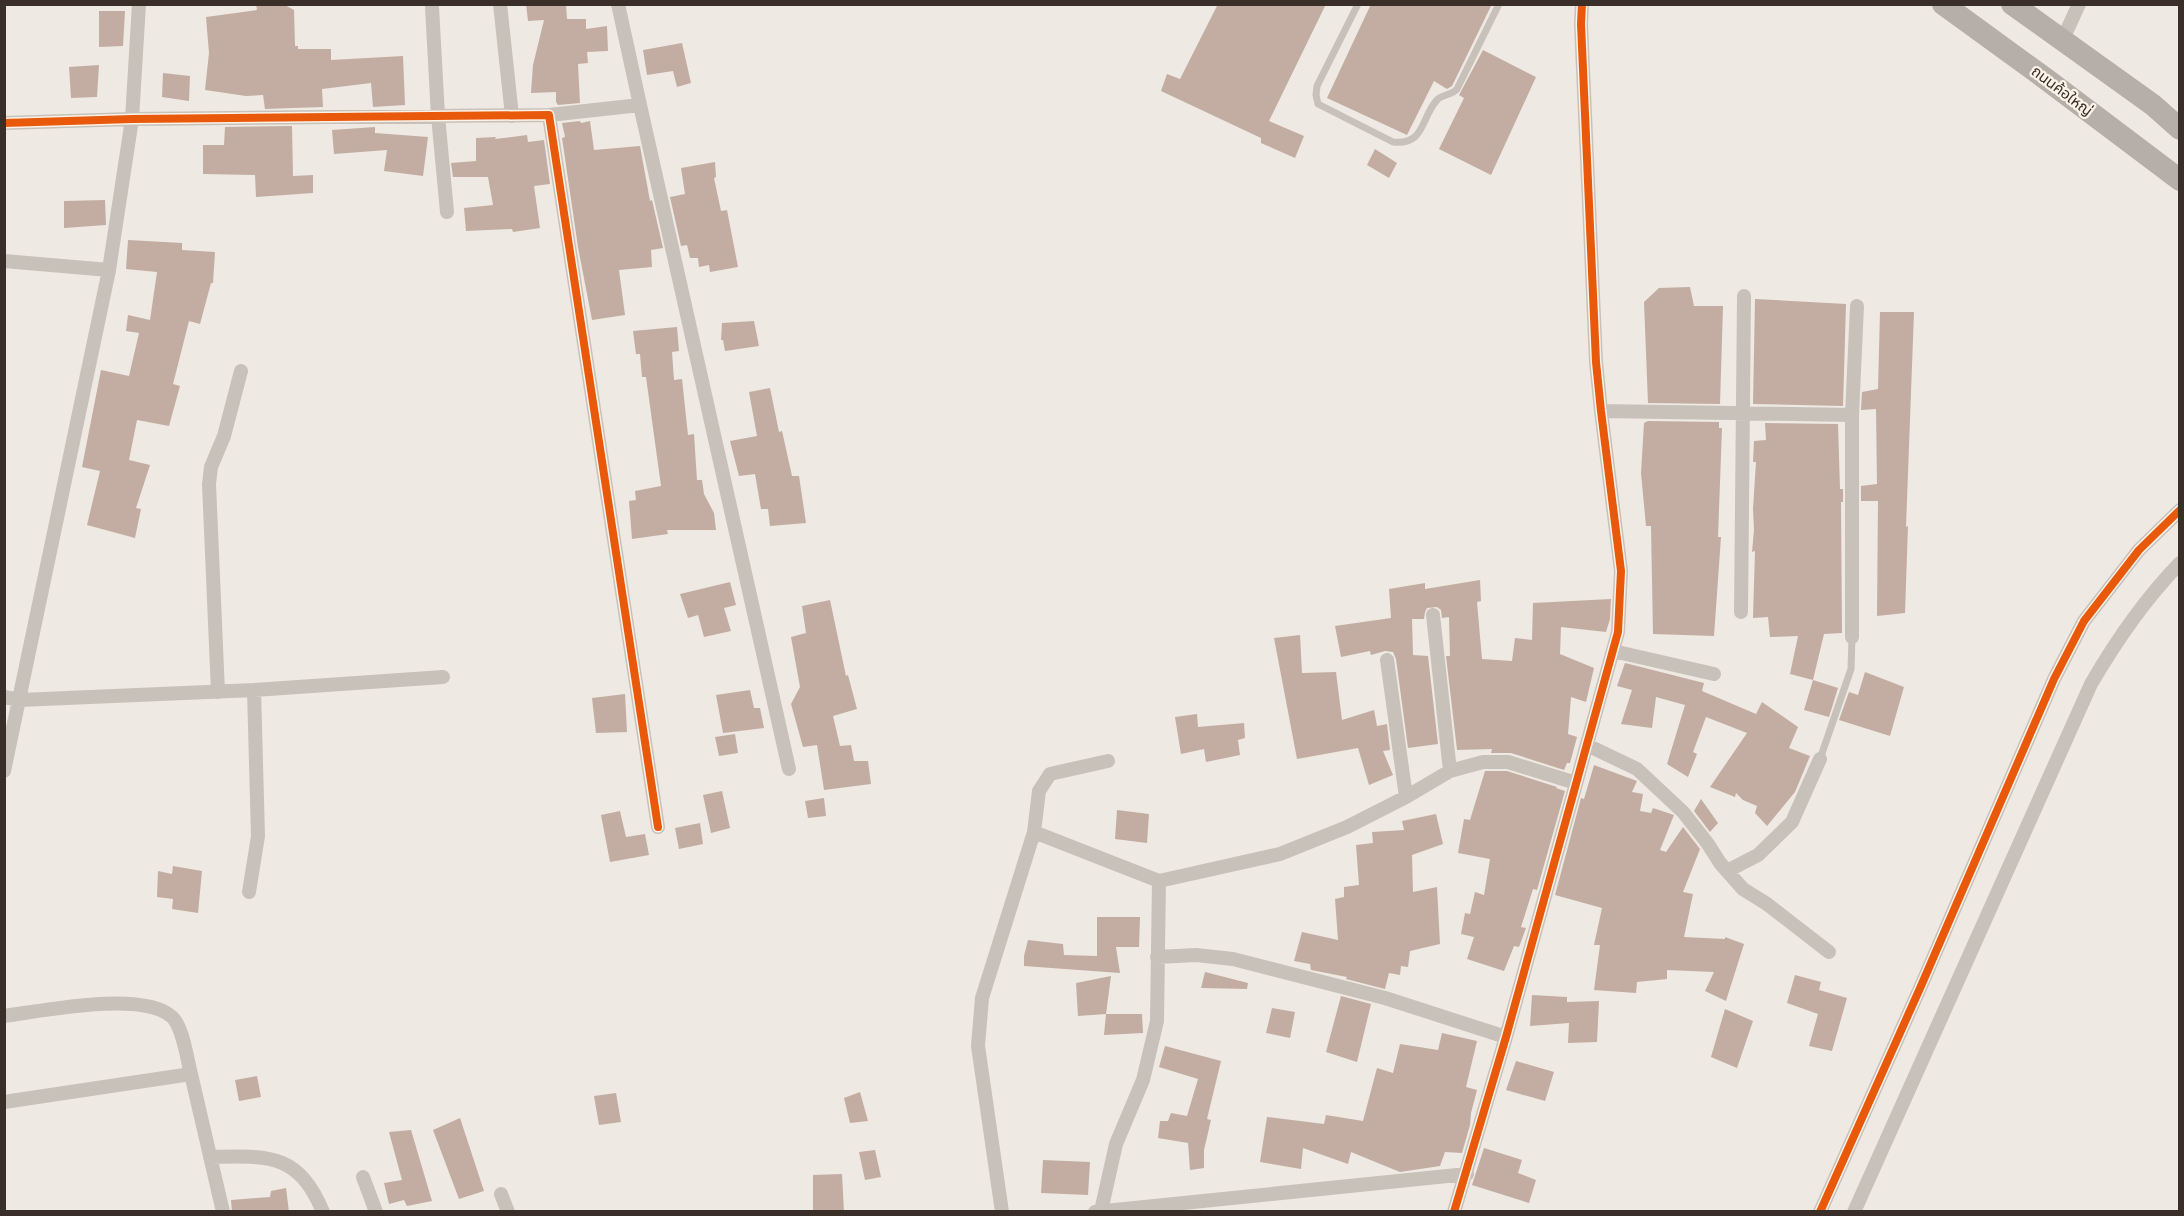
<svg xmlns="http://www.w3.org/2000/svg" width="2184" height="1216" viewBox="0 0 2184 1216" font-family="Lato,'Noto Sans Thai',sans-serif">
	<rect width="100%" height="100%" fill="#eee9e2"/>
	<path fill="#c3ada2" d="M256,4H283L294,10L295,46H298V49H331V60L403,56L405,105L373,107L371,83L322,89L323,107L292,108L265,109L263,95L246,96L205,90L209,53L206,17L257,10Z
		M526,4H566L567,19H586V29L607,26L608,51L587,52L588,63L578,64L580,103L558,105L556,102V92L531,93L533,65L544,20L528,21Z
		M1218,4H1326L1269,121L1304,136L1295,158L1261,143V138L1161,91L1167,74L1180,79Z
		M1371,4H1492L1452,86L1447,89L1434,81L1407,135L1327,98Z
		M99,11H125L123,46L99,47Z
		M682,43L691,83L677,87L673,71L647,75L643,50Z
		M1483,50L1536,77L1491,175L1439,149L1464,98L1459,95Z
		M99,65L97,97L71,98L69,67Z
		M163,73L190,76L189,101L162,97Z
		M580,121L581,123L590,121L594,150L640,146L650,201L652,200L663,248L651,250L652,267L619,270L625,315L592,320L578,247L562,138L565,137L562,123Z
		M292,126L293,176L313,175V193L256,197L255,175L203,174V145H224L225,127Z
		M375,127V133L428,137L423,176L384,171L387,150L334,154L332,130Z
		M527,135L528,142L544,140L550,184L534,186L540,228L513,232L512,229L466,231L464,208L493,205L488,177H453L451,163L476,161V138L496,137L495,139Z
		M1375,149L1397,163L1389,178L1367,165Z
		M715,162L716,177L714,178L721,211L727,210L738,267L710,272L709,265L699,267L698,258H690L687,245L681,246L670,197L685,194L681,168Z
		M105,200L106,225L64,228V201Z
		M128,240L182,243V250L215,252L213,283H211L200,324L189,321L173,384L180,386L169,426L137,420L129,460L150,465L136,508L141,509L135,538L87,525L100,471L82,467L101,370L129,376L139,333L126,331L128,315L150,320L157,272L126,269Z
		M1690,287L1694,306H1723L1720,404L1648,403L1644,302L1659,288Z
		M1755,299L1846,304L1843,406L1753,404Z
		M1880,312H1914L1906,527L1908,526L1905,613L1877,616L1878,501H1861V486L1877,484L1876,409L1861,410L1862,392L1878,389Z
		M754,321L759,346L725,351L723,340H721L722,323Z
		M677,327L679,351L672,352L674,380L682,379L688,435L694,434L697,480H702L704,494L714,513L716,530H667L668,534L632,539L629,501L636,500L635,491L661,486L646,377H642L640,354H636L633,331Z
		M770,388L779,432L782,431L792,476H799L806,523L770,526L768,509H761L755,474L739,476L730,441L757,436L749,392Z
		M1648,421L1719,422V428H1722L1718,537H1721L1714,636L1653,634L1651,526H1646L1641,473L1644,423Z
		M1765,423L1838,424L1840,489H1843V502H1841L1842,633L1824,634L1813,680L1790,674L1798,636L1770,637L1768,617L1753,618L1755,551L1752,552L1754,530L1753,509L1756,462H1753L1754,441L1766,440Z
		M1480,580L1481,601L1477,602L1482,659L1512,661L1515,638L1532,640L1533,603L1611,599L1610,619L1606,632L1561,627L1560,654L1594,668L1586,702L1571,697L1568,734L1577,737L1570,763H1567L1564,770L1511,753H1491L1492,749L1457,750L1446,656H1450L1449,617L1442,618L1441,610L1437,607L1427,608L1425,612L1424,619H1412L1413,655L1428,656L1438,744L1408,748L1396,659L1393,652L1385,651L1371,655L1370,651L1341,657L1335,626L1391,618L1389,589L1425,583V589Z
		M730,582L736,605L724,608L731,631L704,637L698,615L688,618L680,594Z
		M830,600L846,676L848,675L857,709L833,716L840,746L851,745L854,761H868L871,784L824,790L817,745L803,747L791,704L800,687L791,637L806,633L802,606Z
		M1300,635L1302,673L1336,672L1342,720L1374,710L1377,726L1387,724L1390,750L1383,751L1393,775L1369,785L1358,748L1297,759L1274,638Z
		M1625,663L1704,683L1702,691L1756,714L1762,702L1798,727L1789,748L1810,756L1795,792L1767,826L1755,813L1757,806L1743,800L1736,793L1735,797L1710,787L1747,733L1706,717L1693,752L1697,754L1688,777L1667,764L1685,705L1656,697L1652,728L1621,724L1632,690L1617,686Z
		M1865,672L1904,687L1890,736L1839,720L1849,692L1858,695Z
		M1813,680L1838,688L1829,717L1804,710Z
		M750,690L754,708H760L764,728L723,733L716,695Z
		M625,694L627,732L596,733L592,698Z
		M1197,714L1198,727L1244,723L1245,738L1238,740L1240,755L1206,762L1204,749L1181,754L1175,717Z
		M735,734L738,753L719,756L715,737Z
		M1594,765L1637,781L1632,792L1643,794L1640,811L1651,813L1653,808L1674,815L1660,850L1666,852L1683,827L1700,849L1683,892L1693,894L1684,937L1725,939V937L1744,944L1726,1001L1705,991L1714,972L1667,970V979L1637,982L1636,993L1594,990L1600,945H1594L1602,908L1555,895L1581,798L1584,799Z
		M1485,771H1507L1557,787L1556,788L1565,791L1537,890L1533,889L1521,927L1526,928L1519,947L1514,946L1504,971L1467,959L1474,937L1461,934L1465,913L1470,914L1475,892L1484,895L1490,859L1458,853L1464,819L1470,820Z
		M722,791L730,828L711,833L703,795Z
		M824,798L826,816L808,818L805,801Z
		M1701,799L1718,823L1710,832L1694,811Z
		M1117,810L1149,814L1147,843L1115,839Z
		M620,811L626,837L645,834L649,855L610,862L601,815Z
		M1436,814L1443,844L1412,855L1413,892L1437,887L1440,944L1410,951L1408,967L1401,966L1400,975L1389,973L1385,989L1346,979L1347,977L1311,970L1310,964L1294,961L1302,932L1338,940L1335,899L1344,897V887L1359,885L1356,845L1373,843L1372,832L1404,830L1402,821Z
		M700,823L703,844L679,849L675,828Z
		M173,866L202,871L198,913L172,909L173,899L157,897L158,871L172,874Z
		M1097,917H1140L1139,947H1116L1120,973L1024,966V956L1028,940L1063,944L1064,955L1097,956Z
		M1205,972L1248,983L1247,989L1201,988Z
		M1795,975L1821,982L1819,990L1847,998L1832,1051L1809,1046L1818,1014L1787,1003Z
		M1111,976L1106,1014L1078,1016L1076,983Z
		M1532,995L1567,997V1002L1599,1001L1597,1042L1568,1043L1569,1023L1530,1026Z
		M1341,996L1371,1004L1357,1062L1326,1052Z
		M1272,1008L1295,1012L1290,1038L1266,1033Z
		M1725,1009L1753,1021L1737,1068L1711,1057Z
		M1106,1014H1142L1143,1033L1104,1035Z
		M1442,1033L1477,1041L1466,1087L1477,1090L1471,1113L1470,1125L1462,1153L1445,1152L1440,1166L1400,1172L1351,1152L1348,1164L1303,1148L1301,1169L1260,1162L1267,1117L1324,1124L1326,1115L1363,1121L1377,1068L1393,1073L1400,1044L1438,1050Z
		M1165,1046L1221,1061L1207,1119L1211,1120L1204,1150V1168L1190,1170L1188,1143L1158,1138L1160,1121H1168L1171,1113L1187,1116L1198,1079L1159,1067Z
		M1516,1061L1554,1072L1545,1101L1506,1090Z
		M257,1076L261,1097L239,1101L235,1080Z
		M860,1092L868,1121L850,1123L844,1098Z
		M616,1093L621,1122L599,1125L594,1096Z
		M460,1118L484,1191L459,1199L433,1130Z
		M411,1130L432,1201L407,1206L404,1200L389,1204L384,1183L402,1180L389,1132Z
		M1484,1148L1522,1160L1518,1173L1536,1180L1529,1203L1472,1185Z
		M875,1150L881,1177L865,1180L859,1152Z
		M1043,1160L1090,1162L1088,1195L1041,1193Z
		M842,1174L844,1212H813V1175Z
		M286,1188L289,1212H232L231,1200L270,1197L271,1191Z"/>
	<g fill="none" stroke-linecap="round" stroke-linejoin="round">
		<path stroke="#c7c1ba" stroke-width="7" d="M1358,4L1317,86L1316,95L1318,104L1393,142C1425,146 1421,117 1437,100C1442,94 1451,96 1457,89L1499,4
			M1820,759L1851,669L1852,637"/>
		<path stroke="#c7c1ba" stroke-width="14" d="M500,4L512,116
			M618,4L640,105
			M432,7L438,116L447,212
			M2063,39L2079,4
			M549,115L640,105L789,769
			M4,123L132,119L549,115L658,827
			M4,261L109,270
			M1601,411L1852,415
			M1741,612L1744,296
			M1433,615L1450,771
			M1852,637V415L1857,306
			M1613,651L1714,674
			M1387,660L1406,797
			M218,692L209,484L211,467L224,436L241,371
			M4,697L20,700L254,690L443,677
			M1587,745L1637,769L1683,812L1708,844L1720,863L1743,889L1767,904L1829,952
			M4,771L109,270L132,119L139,4
			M1034,832L1159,881
			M1727,871L1758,855L1792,822L1820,759
			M249,892L258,836L254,690
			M1157,957L1196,955L1233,959L1385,998L1506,1037
			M4,1016C42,1011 143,990 172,1017C183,1027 187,1059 191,1074
			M4,1102L191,1074L223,1212
			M210,1157C268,1156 298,1152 323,1212
			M363,1177L376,1212
			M501,1194L508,1212
			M1101,1211L1116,1144L1143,1080L1157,1021L1159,881L1280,854L1347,827L1406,797L1450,771L1483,762H1508L1576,783
			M1002,1212L978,1046L982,998L1034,832L1039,791L1050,774L1108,761
			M1095,1212L1467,1174
			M1454,1212L1506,1037L1618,632L1621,571L1601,411L1596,362L1581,24L1582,4
			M1820,1212L1921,986L2054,679L2084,621L2139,550L2180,510
			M1854,1212L2091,684C2116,641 2145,599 2180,563"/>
		<path stroke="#b6afa9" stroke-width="22" d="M1943,4L2046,79L2180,180
			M2012,4L2153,105L2180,129"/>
		<defs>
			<path id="cycleway" d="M4,123L132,119L549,115L658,827
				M1454,1212L1506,1037L1618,632L1621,571L1601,411L1596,362L1581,24L1582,4
				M1820,1212L1921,986L2054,679L2084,621L2139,550L2180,510"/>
		</defs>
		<use href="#cycleway" stroke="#fbf3e8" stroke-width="11"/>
		<use href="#cycleway" stroke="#e8590c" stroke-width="8"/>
	</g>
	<g text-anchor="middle" stroke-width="4.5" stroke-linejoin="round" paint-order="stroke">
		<g font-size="15" fill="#392e28" stroke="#fbf3e8">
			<text transform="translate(2062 91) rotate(37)" y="5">ถนนค้อใหญ่</text>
		</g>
	</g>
	<rect width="2184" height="1216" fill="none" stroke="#392e28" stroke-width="12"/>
</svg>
